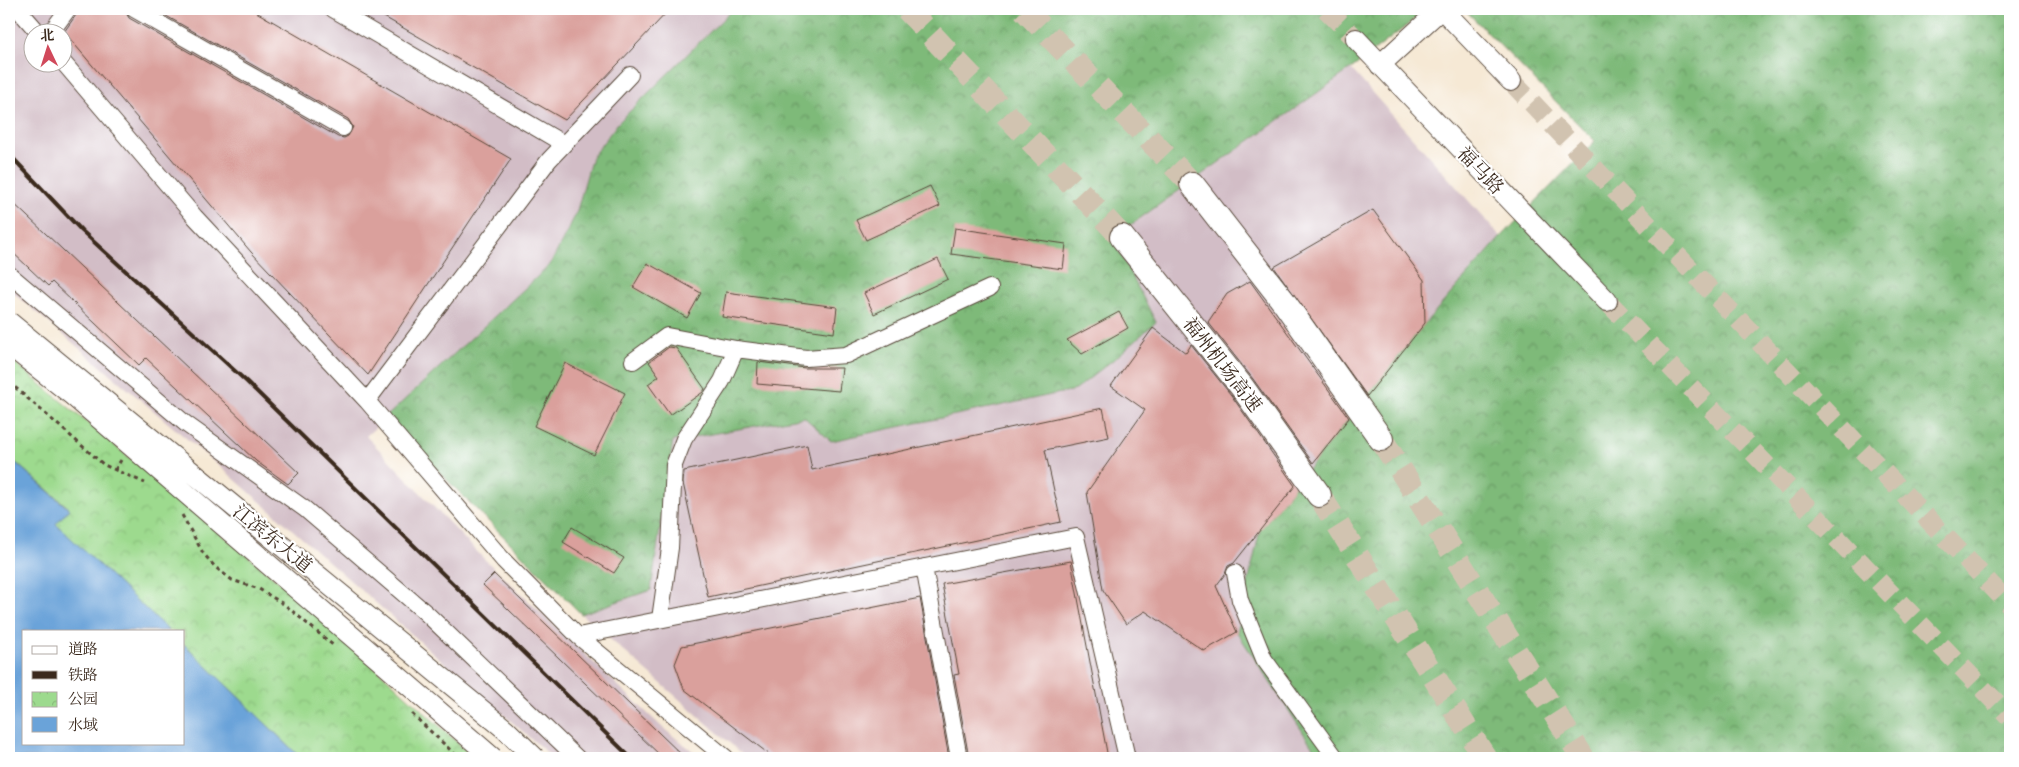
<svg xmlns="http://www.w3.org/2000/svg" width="2019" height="767" viewBox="0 0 2019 767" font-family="'Libre Bodoni','Noto Serif SC',serif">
	<defs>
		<pattern id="forest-crowns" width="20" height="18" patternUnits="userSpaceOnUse" patternTransform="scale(1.25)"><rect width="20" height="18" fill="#7eba79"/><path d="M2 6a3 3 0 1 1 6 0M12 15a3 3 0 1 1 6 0" fill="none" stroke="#689763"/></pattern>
		<pattern id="park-crowns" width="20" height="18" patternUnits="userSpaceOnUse" patternTransform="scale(1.25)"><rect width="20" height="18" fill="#9dda8e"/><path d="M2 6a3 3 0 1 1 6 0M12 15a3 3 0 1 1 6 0" fill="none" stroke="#88bb7a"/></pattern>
	</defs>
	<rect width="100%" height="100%" fill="#fff"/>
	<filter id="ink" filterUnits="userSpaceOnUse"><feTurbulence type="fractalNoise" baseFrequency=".02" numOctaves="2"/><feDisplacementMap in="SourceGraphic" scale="10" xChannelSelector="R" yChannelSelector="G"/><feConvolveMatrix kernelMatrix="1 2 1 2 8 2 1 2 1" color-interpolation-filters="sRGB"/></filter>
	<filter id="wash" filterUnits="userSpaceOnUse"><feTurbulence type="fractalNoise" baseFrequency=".0096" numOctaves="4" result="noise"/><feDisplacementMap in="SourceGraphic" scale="20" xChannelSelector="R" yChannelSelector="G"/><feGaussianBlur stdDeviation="1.12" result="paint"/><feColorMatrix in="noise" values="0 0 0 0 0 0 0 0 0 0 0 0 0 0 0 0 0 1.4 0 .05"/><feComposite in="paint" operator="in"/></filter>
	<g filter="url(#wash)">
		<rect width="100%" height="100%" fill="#f6e9d5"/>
		<path fill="#d2bdc6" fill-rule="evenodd" d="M9,9H733L618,123L592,157L576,214L550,265L479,335L366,436L480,555L664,729L702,758H553L231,476L9,289ZM32,32H62V62H32Z
			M1351,69L1501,237L1425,323L1260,530L1321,758H747L581,614L651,590L673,441L804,417L831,441L1075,390L1119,355L1112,238Z"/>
		<path fill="url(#forest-crowns)" stroke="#5c724c" d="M733,9H1428L1351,69L1112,238L1156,322L1119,355L1075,390L831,441L804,417L673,441L651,590L581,614L385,418L550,265L576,214L592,157L618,123Z
			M1464,9H2010V758H1320L1237,632L1260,530L1425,323L1501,237L1595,141Z"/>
		<path fill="url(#park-crowns)" stroke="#6c8256" d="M9,358L307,605L474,758H301L184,644V631H169L55,524L69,508L9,457Z"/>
		<path fill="#6aa3d9" stroke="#52667c" d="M9,457L69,509L56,524L169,631H24V743H184V644L301,758H9Z"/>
		<g id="blocks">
			<path fill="#daa09c" d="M78,9H124L129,18L338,137L344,138L348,136L353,127L348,119L154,9H251L511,159L368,375L251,252L64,32L76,15Z
				M370,9H670L565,120Z
				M930,186L940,206L866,240L856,220Z
				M9,199L299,473L288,484L256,461L146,358L139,365L52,282L48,286L9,249Z
				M1373,210L1424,280L1425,323L1367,396L1274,267Z
				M955,228L1066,244L1063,269L951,254Z
				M938,259L948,279L874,314L864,293Z
				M647,263L701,293L687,318L633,287Z
				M1250,281L1349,418L1313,463L1253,379L1208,322L1227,294Z
				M726,292L837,307L834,333L722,317Z
				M1119,312L1128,328L1082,354L1067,340Z
				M1153,328L1186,353L1191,345L1231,395L1295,486L1234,563L1228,566L1225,574L1216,586L1237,632L1204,651L1145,611L1126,624L1103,590L1087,492L1145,410L1111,386Z
				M669,347L676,348L705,389L703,392L670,415L648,384L659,376L649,362Z
				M758,362L805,368H842L839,391L757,384Z
				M565,363L625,393L594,455L534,426Z
				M1103,408L1109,437L1045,450L1061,522L708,597L683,483L684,471L807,445L812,470Z
				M572,527L624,558L614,573L563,542Z
				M1071,561L1108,758H969L954,675L959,674L942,584Z
				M494,574L685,758H663L483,585Z
				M920,598L949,758H774L684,689L675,664L682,646Z"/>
		</g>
	</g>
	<g filter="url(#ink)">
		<use href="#blocks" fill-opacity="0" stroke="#574739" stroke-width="1"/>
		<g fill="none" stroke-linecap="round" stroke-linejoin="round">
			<path stroke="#d1c3b0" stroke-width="20" stroke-dasharray="20 10" stroke-linecap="butt" d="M1326,9L1356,39
				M1511,81L2010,605
				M1607,301L2010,717"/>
			<path stroke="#d1c3b0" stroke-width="24" stroke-dasharray="24 12" stroke-linecap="butt" d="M907,9L1122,237
				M1024,9L1192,184
				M1381,439L1583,758
				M1319,495L1485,758"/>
			<defs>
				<path id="minor" d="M18,9L38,32
					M134,9L343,128
					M333,9L564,144
					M51,32L68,9
					M62,61L195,217L367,401L504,561L578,636L726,758
					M9,274L186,424L305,509L426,613L577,758
					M633,361L667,336L736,349L806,358L846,355L990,288
					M367,401L549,160L630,75
					M924,567L959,758
					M1235,573L1240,600L1264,659L1336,758
					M660,619L670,548L674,465L684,439L722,381L736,349
					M578,636L1076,537L1127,758"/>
				<path id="major" d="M1442,9L1511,81
					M1356,39L1607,301
					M1380,65L1441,9"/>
				<path id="highway" d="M1192,184L1284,302L1381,439
					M1122,237L1242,387L1319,495"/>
			</defs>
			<use href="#minor" stroke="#574739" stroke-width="18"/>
			<use href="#major" stroke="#574739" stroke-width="22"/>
			<use href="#highway" stroke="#574739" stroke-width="26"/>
			<path stroke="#574739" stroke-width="3" stroke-dasharray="4 4" stroke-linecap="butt" d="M9,382L104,465L145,483
				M115,470L121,460
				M182,515L203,553L215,567L232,580L259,589L285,605L334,646
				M412,714L459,758"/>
			<use href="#minor" stroke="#fff" stroke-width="16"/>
			<use href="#major" stroke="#fff" stroke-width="20"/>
			<use href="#highway" stroke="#fff" stroke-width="24"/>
			<path stroke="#3b2a1e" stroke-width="4" d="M9,154L82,231L247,382L631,758"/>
			<defs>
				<path id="major-bridge" d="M9,322L505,729L535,758
					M9,345L72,395L493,758"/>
			</defs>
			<use href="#major-bridge" stroke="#574739" stroke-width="22" stroke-linecap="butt"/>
			<use href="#major-bridge" stroke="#fff" stroke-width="20"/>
		</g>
	</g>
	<g text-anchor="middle" stroke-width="4.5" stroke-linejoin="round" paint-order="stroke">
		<g font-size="19" fill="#3b2a1e" stroke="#fff">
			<text transform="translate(1481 170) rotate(46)" y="7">福马路</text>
			<text transform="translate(1223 364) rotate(52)" y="7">福州机场高速</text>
			<text transform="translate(273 538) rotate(39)" y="7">江滨东大道</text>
		</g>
	</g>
	<rect width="2019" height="767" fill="none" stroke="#fff" stroke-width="30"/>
	<rect x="22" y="630" width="162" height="115" fill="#ffffff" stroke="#b1aaa5"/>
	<rect x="32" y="646" width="25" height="8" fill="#ffffff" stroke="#b1aaa5"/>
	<text x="68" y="654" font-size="15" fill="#3b2a1e">道路</text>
	<rect x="32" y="671" width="25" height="8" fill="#3b2a1e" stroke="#b1aaa5"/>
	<text x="68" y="680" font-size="15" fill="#3b2a1e">铁路</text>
	<rect x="32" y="692" width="25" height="15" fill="url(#park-crowns)" stroke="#b1aaa5"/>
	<text x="68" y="704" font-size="15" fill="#3b2a1e">公园</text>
	<rect x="32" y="717" width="25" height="15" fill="#6aa3d9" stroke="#b1aaa5"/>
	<text x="68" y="730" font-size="15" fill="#3b2a1e">水域</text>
	<g transform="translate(48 48) rotate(356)"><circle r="24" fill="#ffffff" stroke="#b1aaa5"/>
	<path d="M0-4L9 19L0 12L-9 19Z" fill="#d1495b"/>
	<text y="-8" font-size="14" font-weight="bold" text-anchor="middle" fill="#3b2a1e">北</text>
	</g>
</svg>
